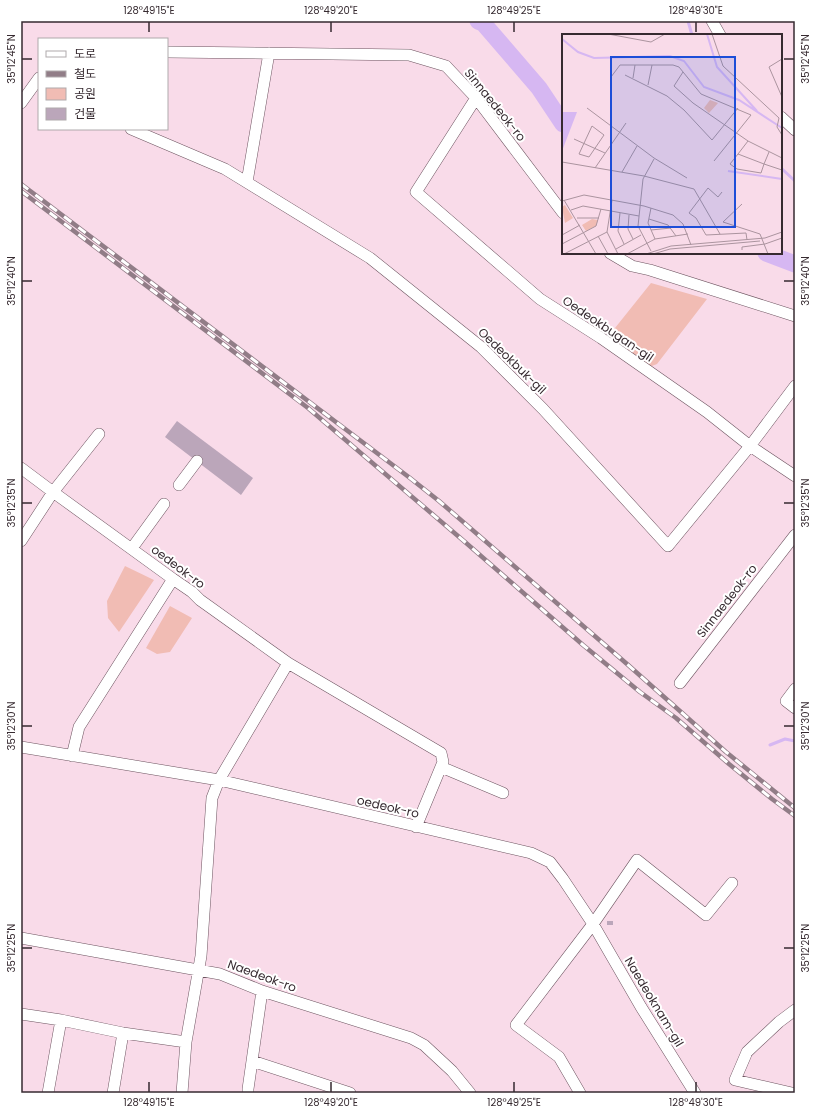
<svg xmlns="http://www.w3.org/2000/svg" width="816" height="1114" viewBox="0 0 816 1114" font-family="Poppins,'Noto Sans KR',sans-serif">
	<rect width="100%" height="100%" fill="#f9dbe9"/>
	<path fill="#f1bcb4" d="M651,283L707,299L657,364L649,367L612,340L611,333Z
		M125,566L154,580L119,632L108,618L107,601Z
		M170,606L192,618L170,652L157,654L146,648Z"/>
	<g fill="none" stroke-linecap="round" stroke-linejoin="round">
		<path stroke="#d6b7f2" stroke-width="3" d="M688,21L692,35
			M781,168L795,181
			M770,745L785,739L795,741"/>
		<path stroke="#d6b7f2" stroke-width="17" d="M478,21L483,23L539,88L563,124
			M766,253L795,264"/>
	</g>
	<path fill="#bba6ba" d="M177,421L253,478L241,495L165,437Z
		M607,921H613V925H607Z"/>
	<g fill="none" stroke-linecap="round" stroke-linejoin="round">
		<defs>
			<path id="minor" d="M712,21L720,35
				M167,52L409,55L446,66L476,98L563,213
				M476,98L416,192L540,299L601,338L707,412L750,446L795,476
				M21,103L39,78
				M781,117L795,130
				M131,129L225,169L370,258L481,347L543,409L668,546L750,446L795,386
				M247,182L269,53
				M610,253L632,266L650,270L795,316
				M21,468L53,492L173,579L192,592L200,600L288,663L441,753L443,762L416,827
				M179,485L197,461
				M21,541L53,492L99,434
				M135,544L164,504
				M680,683L795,535
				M795,689L786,701L795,708
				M21,747L219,780L531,853L550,862L563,879L593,924L641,1007L695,1093
				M72,756L79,727L173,579
				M441,767L503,793
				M21,938L220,974L262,991L411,1038L424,1045L452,1071L470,1093
				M21,1014L61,1020L123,1033L186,1042
				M252,1061L350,1093
				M48,1093L61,1020
				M113,1093L123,1033
				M182,1093L186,1042L201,956L212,798L219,780L288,663
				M248,1093V1089L262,991
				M580,1093L559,1057L516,1025L593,924L637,860L706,915L732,883
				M792,1093L735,1080L747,1052L779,1022L795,1010"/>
		</defs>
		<use href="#minor" stroke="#6d5460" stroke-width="12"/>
		<use href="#minor" stroke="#fff" stroke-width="11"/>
		<defs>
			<path id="rail" d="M21,184L410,478L439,501L627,664L726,752L795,808
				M21,191L308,408L465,542L583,645L640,692L676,718L729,764L772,799L795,816"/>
		</defs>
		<use href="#rail" stroke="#917d87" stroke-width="4.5"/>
		<use href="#rail" stroke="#fff" stroke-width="3" stroke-dasharray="9" stroke-linecap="butt"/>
	</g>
	<path fill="none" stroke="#362a30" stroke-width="1.5" d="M149,22V32M331,22V32M514,22V32M696,22V32M22,59H32M784,59H794M22,281H32M784,281H794M22,503H32M784,503H794M22,726H32M784,726H794M22,948H32M784,948H794M149,1082V1092M331,1082V1092M514,1082V1092M696,1082V1092"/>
	<g text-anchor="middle" stroke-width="4" stroke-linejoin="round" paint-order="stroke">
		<g font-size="12" fill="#362a30" stroke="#fff">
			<text transform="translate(495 105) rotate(51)" y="4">Sinnaedeok-ro</text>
			<text transform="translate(608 329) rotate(34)" y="4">Oedeokbugan-gil</text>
			<text transform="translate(512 361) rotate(44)" y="4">Oedeokbuk-gil</text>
			<text transform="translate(178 567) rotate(37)" y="4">oedeok-ro</text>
			<text transform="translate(727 601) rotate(-52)" y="4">Sinnaedeok-ro</text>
			<text transform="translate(388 807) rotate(13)" y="4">oedeok-ro</text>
			<text transform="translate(262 976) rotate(20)" y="4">Naedeok-ro</text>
			<text transform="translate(654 1002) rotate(59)" y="4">Naedeoknam-gil</text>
		</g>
	</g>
	<g transform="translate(562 34)">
		<rect width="220" height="220" fill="#f9dbe9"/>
		<path d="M148,66L156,69L147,79L142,74ZM3,171L11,184L3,189L0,173ZM30,185L36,186L34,192L24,197L20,191Z" fill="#f1bcb4"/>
		<path d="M0,78H15L0,117Z" fill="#d6b7f2"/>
		<path fill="none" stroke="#d6b7f2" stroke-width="2" d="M145,0L155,33L195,77M0,5L16,18L32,24L108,22L122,27L142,53L177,66L220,94M166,137L220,145"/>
		<path fill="none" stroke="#ab949f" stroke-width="1" d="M46,0L89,8L103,0M150,0L161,32L217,84L215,93L220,101M220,25L207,33L220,63M121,38L112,52L131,69L186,107L220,124M63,41L105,62L122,76L150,106L176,74M49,43L58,31H111L117,33L139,60L189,81L152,127M71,44L73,31M86,51L90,31M25,74L92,124L125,144M30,92L42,101L27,123L17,120ZM12,105L43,119M207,118L202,130L199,139L175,135L168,130L176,120L202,130L220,136M176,120L186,107M0,128L82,142L132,155L158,200M33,134L64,89M60,138L75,112M160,158L156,163L146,154L127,179L134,184L144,201L184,199L185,206M2,166L34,220M50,166L45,198L56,220M0,167L22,161L82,172L111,181L121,190L129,211M180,170L161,188L198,200L206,220M89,174L86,189L93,205M9,176L21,172L77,182M58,179L56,197L62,210M67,181L66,195L71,205M15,184H37M87,185L106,191L114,202M89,196L109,194M0,201L18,191M36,202L46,220M0,210L34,192L39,175M54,215L79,201M180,216V213L203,210L220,204M89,217L76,192L81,145L92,125M2,220L45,198M65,220L93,205L126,200M84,220L109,212L203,204L220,198M91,220L108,215L198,207"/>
		<path fill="#1d4ed8" fill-opacity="0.15" stroke="#1d4ed8" stroke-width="2" d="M49,23H173V193H49Z"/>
		<rect width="220" height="220" fill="none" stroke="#362a30" stroke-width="2"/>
	</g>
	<rect width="816" height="1114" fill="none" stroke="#ffffff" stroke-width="44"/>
	<rect x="38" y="38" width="130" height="92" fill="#ffffff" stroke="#afaaac"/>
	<rect x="46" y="51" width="20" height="6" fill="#ffffff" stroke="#afaaac"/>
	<text x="74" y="58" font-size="12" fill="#362a30">도로</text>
	<rect x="46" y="71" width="20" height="6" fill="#917d87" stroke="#afaaac"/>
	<text x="74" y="78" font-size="12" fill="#362a30">철도</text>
	<rect x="46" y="88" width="20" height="12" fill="#f1bcb4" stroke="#afaaac"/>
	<text x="74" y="98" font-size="12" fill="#362a30">공원</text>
	<rect x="46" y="108" width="20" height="12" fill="#bba6ba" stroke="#afaaac"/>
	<text x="74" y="118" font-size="12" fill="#362a30">건물</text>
	<rect x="22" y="22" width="772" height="1070" fill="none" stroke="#362a30" stroke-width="1.5"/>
	<g font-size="10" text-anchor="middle" fill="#362a30">
		<text x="149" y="14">128°49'15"E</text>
		<text x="331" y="14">128°49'20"E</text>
		<text x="514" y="14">128°49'25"E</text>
		<text x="696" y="14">128°49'30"E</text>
		<text transform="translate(11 59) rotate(-90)" y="4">35°12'45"N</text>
		<text transform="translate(805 59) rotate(-90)" y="4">35°12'45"N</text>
		<text transform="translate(11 281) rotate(-90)" y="4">35°12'40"N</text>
		<text transform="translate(805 281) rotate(-90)" y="4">35°12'40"N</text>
		<text transform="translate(11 503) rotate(-90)" y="4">35°12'35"N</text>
		<text transform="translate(805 503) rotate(-90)" y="4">35°12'35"N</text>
		<text transform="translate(11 726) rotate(-90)" y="4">35°12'30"N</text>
		<text transform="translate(805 726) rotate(-90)" y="4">35°12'30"N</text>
		<text transform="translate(11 948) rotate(-90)" y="4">35°12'25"N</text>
		<text transform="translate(805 948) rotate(-90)" y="4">35°12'25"N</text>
		<text x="149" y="1106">128°49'15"E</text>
		<text x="331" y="1106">128°49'20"E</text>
		<text x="514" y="1106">128°49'25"E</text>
		<text x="696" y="1106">128°49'30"E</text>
	</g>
</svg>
